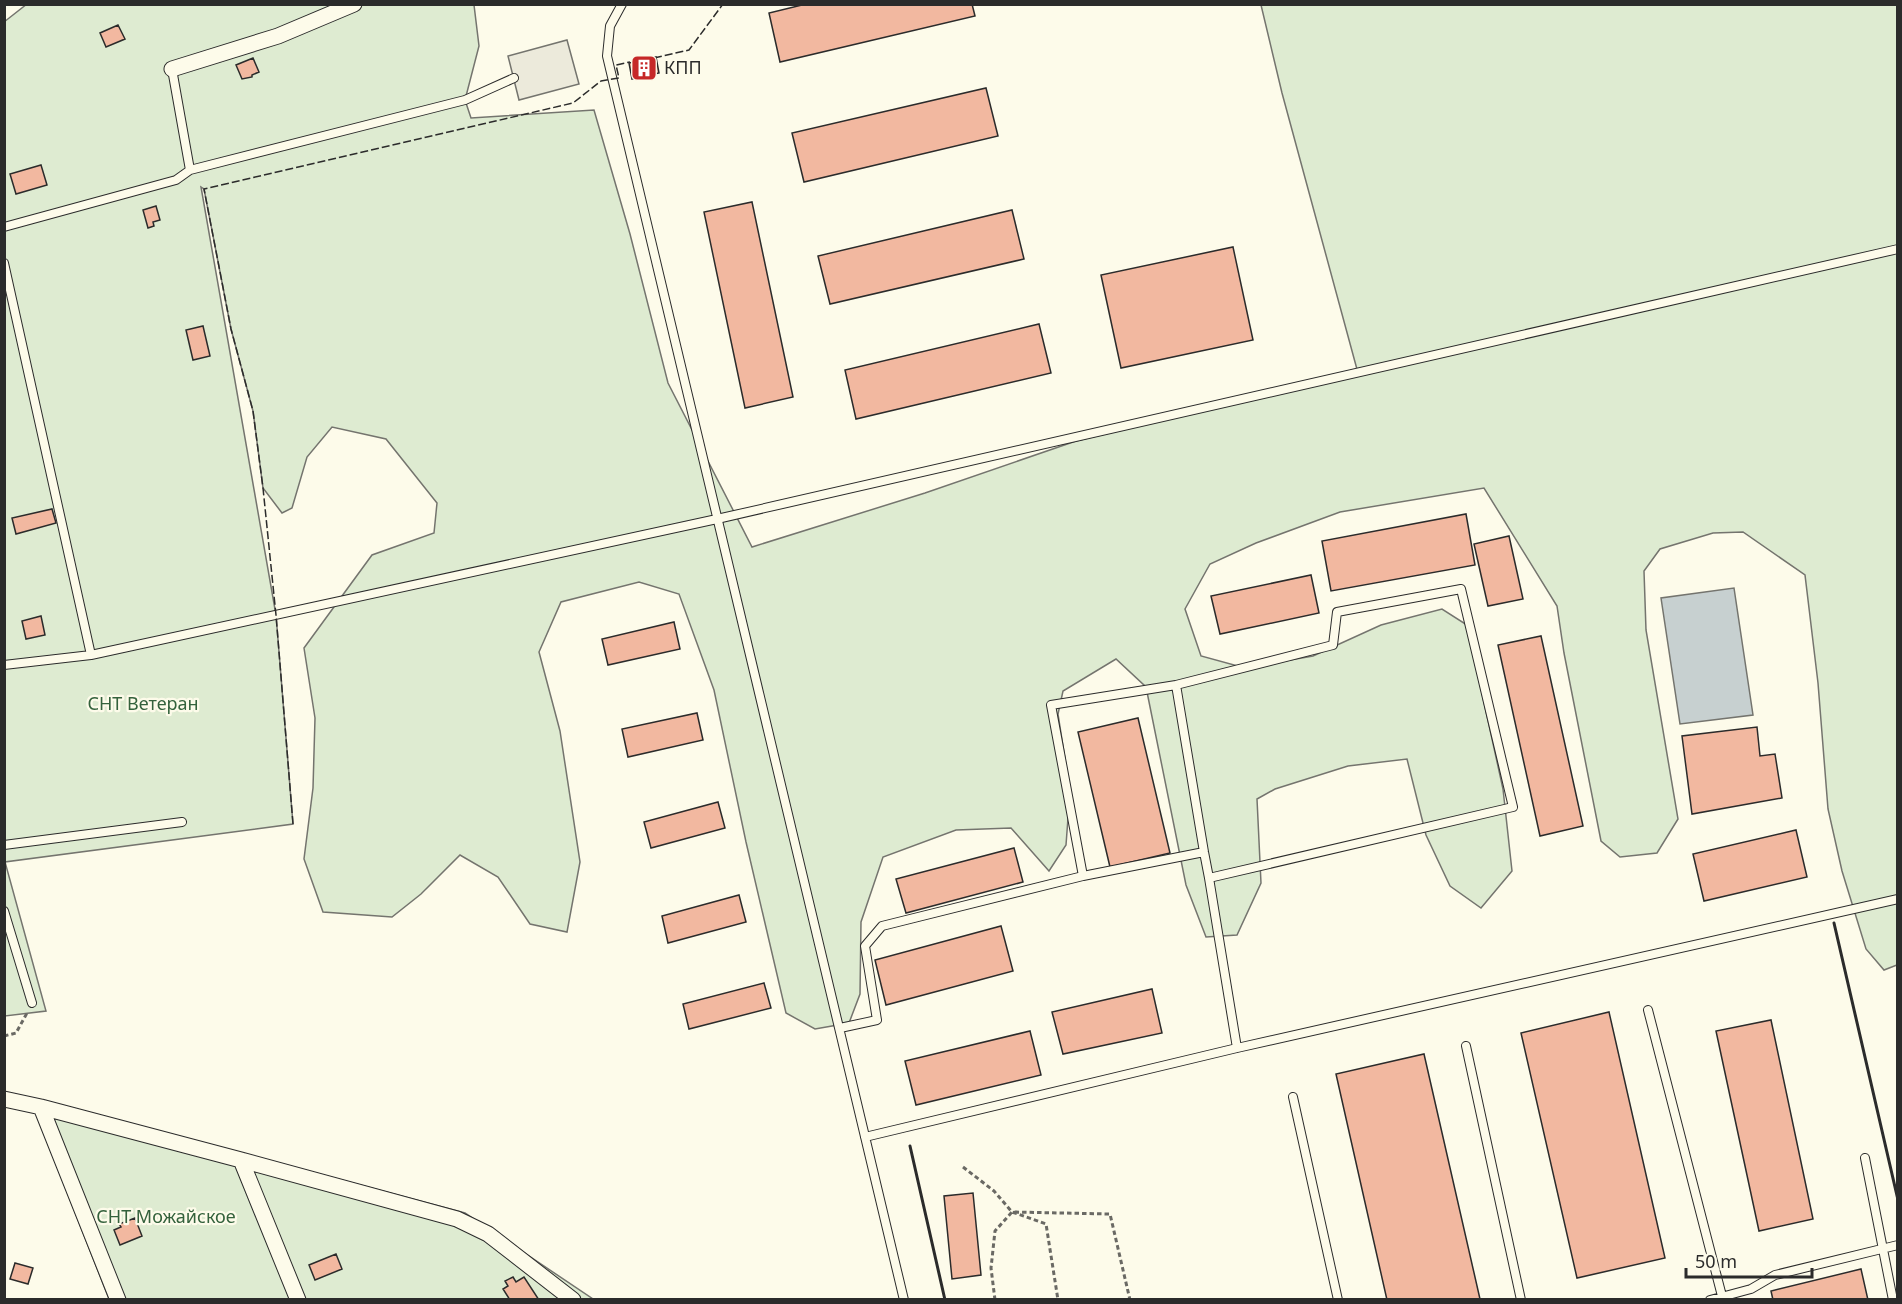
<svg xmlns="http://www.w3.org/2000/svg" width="1902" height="1304" viewBox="0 0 1902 1304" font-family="'Noto Sans',sans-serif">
	<rect width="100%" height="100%" fill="#fdfbea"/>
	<path fill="#deebd1" stroke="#74746e" stroke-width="1.5" d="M27,4L474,5L479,46L465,100L471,118L594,110L630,234L668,383L752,547L925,493L1076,441L1358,373L1282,93L1261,5H1897V965L1884,970L1866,949L1842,871L1828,809L1818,683L1805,575L1743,532L1713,533L1660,549L1644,571L1646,630L1678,819L1657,853L1620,857L1601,841L1564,653L1557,606L1484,488L1340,512L1256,543L1210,564L1185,609L1201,656L1245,668L1313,656L1381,625L1442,609L1467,625L1503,789L1512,871L1481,908L1450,886L1426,835L1407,759L1348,766L1275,789L1257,799L1261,883L1237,935L1206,937L1186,885L1146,687L1116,659L1063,691L1058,714L1070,791L1066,845L1049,871L1011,828L956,830L883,857L861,922L860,994L849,1023L815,1029L786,1013L746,842L714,690L679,594L639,582L561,602L539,652L560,731L580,862L567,932L530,924L498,877L460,855L421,894L392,917L323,912L304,859L313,788L315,718L304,648L372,555L434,533L437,503L386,439L332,427L307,457L292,508L282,513L263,488L253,411L231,329L204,189L201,187L276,615L293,824L5,862L46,1011L5,1016L4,22Z
		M41,1100L465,1213L593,1299H109L37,1115Z"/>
	<path fill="#eceadb" stroke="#74746e" stroke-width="1.5" d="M567,40L579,84L519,100L508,56Z"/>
	<path fill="#c7d0d0" stroke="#74746e" stroke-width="1.5" d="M1734,588L1753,715L1680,724L1661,598Z"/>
	<path fill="#f2b8a0" stroke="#2b2b2b" stroke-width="1.5" d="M806,4H972L975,16L780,62L769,13Z
		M118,25L125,39L106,47L100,33Z
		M656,57L659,73L632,79L629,63Z
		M253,58L259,72L252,75V77L242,79L236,65Z
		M986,88L998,136L804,182L792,133Z
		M41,165L47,185L16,194L10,174Z
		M752,202L793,397L745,408L704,212Z
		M156,206L160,220L153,222L154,226L148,228L143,210Z
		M1012,210L1024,259L830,304L818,256Z
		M1233,247L1253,340L1121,368L1101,275Z
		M1039,324L1051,373L856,419L845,370Z
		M203,326L210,356L193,360L186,330Z
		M52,509L56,523L16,534L12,518Z
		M1466,514L1475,565L1331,591L1322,541Z
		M1509,536L1523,599L1488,606L1474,544Z
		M1311,575L1319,613L1220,634L1211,596Z
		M41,616L45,635L26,639L22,621Z
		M674,622L680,649L608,665L602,639Z
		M1541,636L1583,826L1540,836L1498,645Z
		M697,713L703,740L628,757L622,729Z
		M1138,718L1170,853L1110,867L1078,732Z
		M1757,727L1760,756L1775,754L1782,798L1692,814L1682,736Z
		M718,802L725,828L651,848L644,822Z
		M1796,830L1807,877L1704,901L1693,854Z
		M1014,848L1023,882L906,913L896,879Z
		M739,895L746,922L668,943L662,916Z
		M1001,926L1013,971L886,1005L875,960Z
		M764,983L771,1008L689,1029L683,1004Z
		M1152,989L1162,1033L1063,1054L1052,1012Z
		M1609,1012L1665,1258L1577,1278L1521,1033Z
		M1771,1020L1813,1219L1759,1231L1716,1031Z
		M1030,1031L1041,1075L916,1105L905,1061Z
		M1424,1054L1480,1299L1479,1300H1387L1336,1074Z
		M973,1193L981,1275L952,1279L944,1196Z
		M135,1218L142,1236L120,1245L114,1230L121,1227L119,1224Z
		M336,1254L342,1269L315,1280L309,1265Z
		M15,1263L33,1268L28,1284L10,1279Z
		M1861,1269L1868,1300H1773L1771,1291Z
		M513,1277L516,1282L524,1277L539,1300H510L503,1289L508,1286L505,1281Z"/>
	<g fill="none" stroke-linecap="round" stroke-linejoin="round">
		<defs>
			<path id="service" d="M622,4L610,26L607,56L904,1300
				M172,69L190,170
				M4,227L176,180L190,170L465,100L514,78
				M4,263L91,655
				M4,665L91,655L717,519L1898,249
				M4,845L182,822
				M1083,876L1051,705L1176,685
				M1209,878L1513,807L1461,589L1337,612L1333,645L1176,685L1204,852L1209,878L1237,1048
				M4,911L32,1003
				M1648,1010L1723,1300
				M840,1028L877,1020L865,946L882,926L1083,876L1204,852
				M1466,1046L1521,1300
				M1293,1097L1338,1300
				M865,1137L1237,1048L1898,899
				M1865,1158L1893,1300
				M1710,1300L1751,1289L1775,1275L1898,1245"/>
			<path id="minor" d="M172,69L278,36L354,4
				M4,1099L41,1107L241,1160L457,1219L488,1234L573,1300
				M41,1107L118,1300
				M241,1160L298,1300"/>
		</defs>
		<use href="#service" stroke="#2b2b2b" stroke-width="10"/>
		<use href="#minor" stroke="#2b2b2b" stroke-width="17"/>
		<path stroke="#6a6964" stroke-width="3" stroke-dasharray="4.5 3" stroke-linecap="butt" d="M4,1036L16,1033L27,1013
			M963,1167L994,1191L1012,1212L1046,1224L1058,1300
			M995,1300L991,1268L995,1231L1012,1212L1110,1214L1130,1300"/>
		<use href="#service" stroke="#fdfbea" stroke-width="8"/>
		<use href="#minor" stroke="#fdfbea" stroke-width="15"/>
		<path stroke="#2b2b2b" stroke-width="1.5" stroke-dasharray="8 3" stroke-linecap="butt" d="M654,58L689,50L723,4
			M293,824L276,615L263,488L253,411L231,329L204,189L573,103L601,81L619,78L616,65L630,62"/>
		<path stroke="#2b2b2b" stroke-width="3" d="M1834,923L1898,1200
			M910,1146L945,1300"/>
	</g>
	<defs>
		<symbol id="building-square" viewBox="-11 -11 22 22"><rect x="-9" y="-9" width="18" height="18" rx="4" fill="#c62828" stroke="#fdfbea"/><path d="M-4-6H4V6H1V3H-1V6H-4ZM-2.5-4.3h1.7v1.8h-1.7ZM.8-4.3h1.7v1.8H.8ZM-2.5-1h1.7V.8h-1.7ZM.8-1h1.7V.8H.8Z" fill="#fff"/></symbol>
	</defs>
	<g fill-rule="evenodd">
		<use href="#building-square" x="629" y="53" width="30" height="30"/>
	</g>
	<g text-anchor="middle" stroke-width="4.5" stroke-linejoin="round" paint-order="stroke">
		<g font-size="18" fill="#2b2b2b" stroke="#fdfbea" text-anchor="start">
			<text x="664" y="74">КПП</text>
		</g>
		<g font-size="18" fill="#34623c" stroke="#fdfbea">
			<text x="143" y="710">СНТ Ветеран</text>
			<text x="166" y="1223">СНТ Можайское</text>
		</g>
	</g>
	<rect width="1902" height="1304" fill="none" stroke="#2b2b2b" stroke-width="12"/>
	<path d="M1686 1268v9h126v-9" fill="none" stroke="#2b2b2b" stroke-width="3"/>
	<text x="1695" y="1268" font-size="18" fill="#2b2b2b" stroke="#fdfbea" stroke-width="4.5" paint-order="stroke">50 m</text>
</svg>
